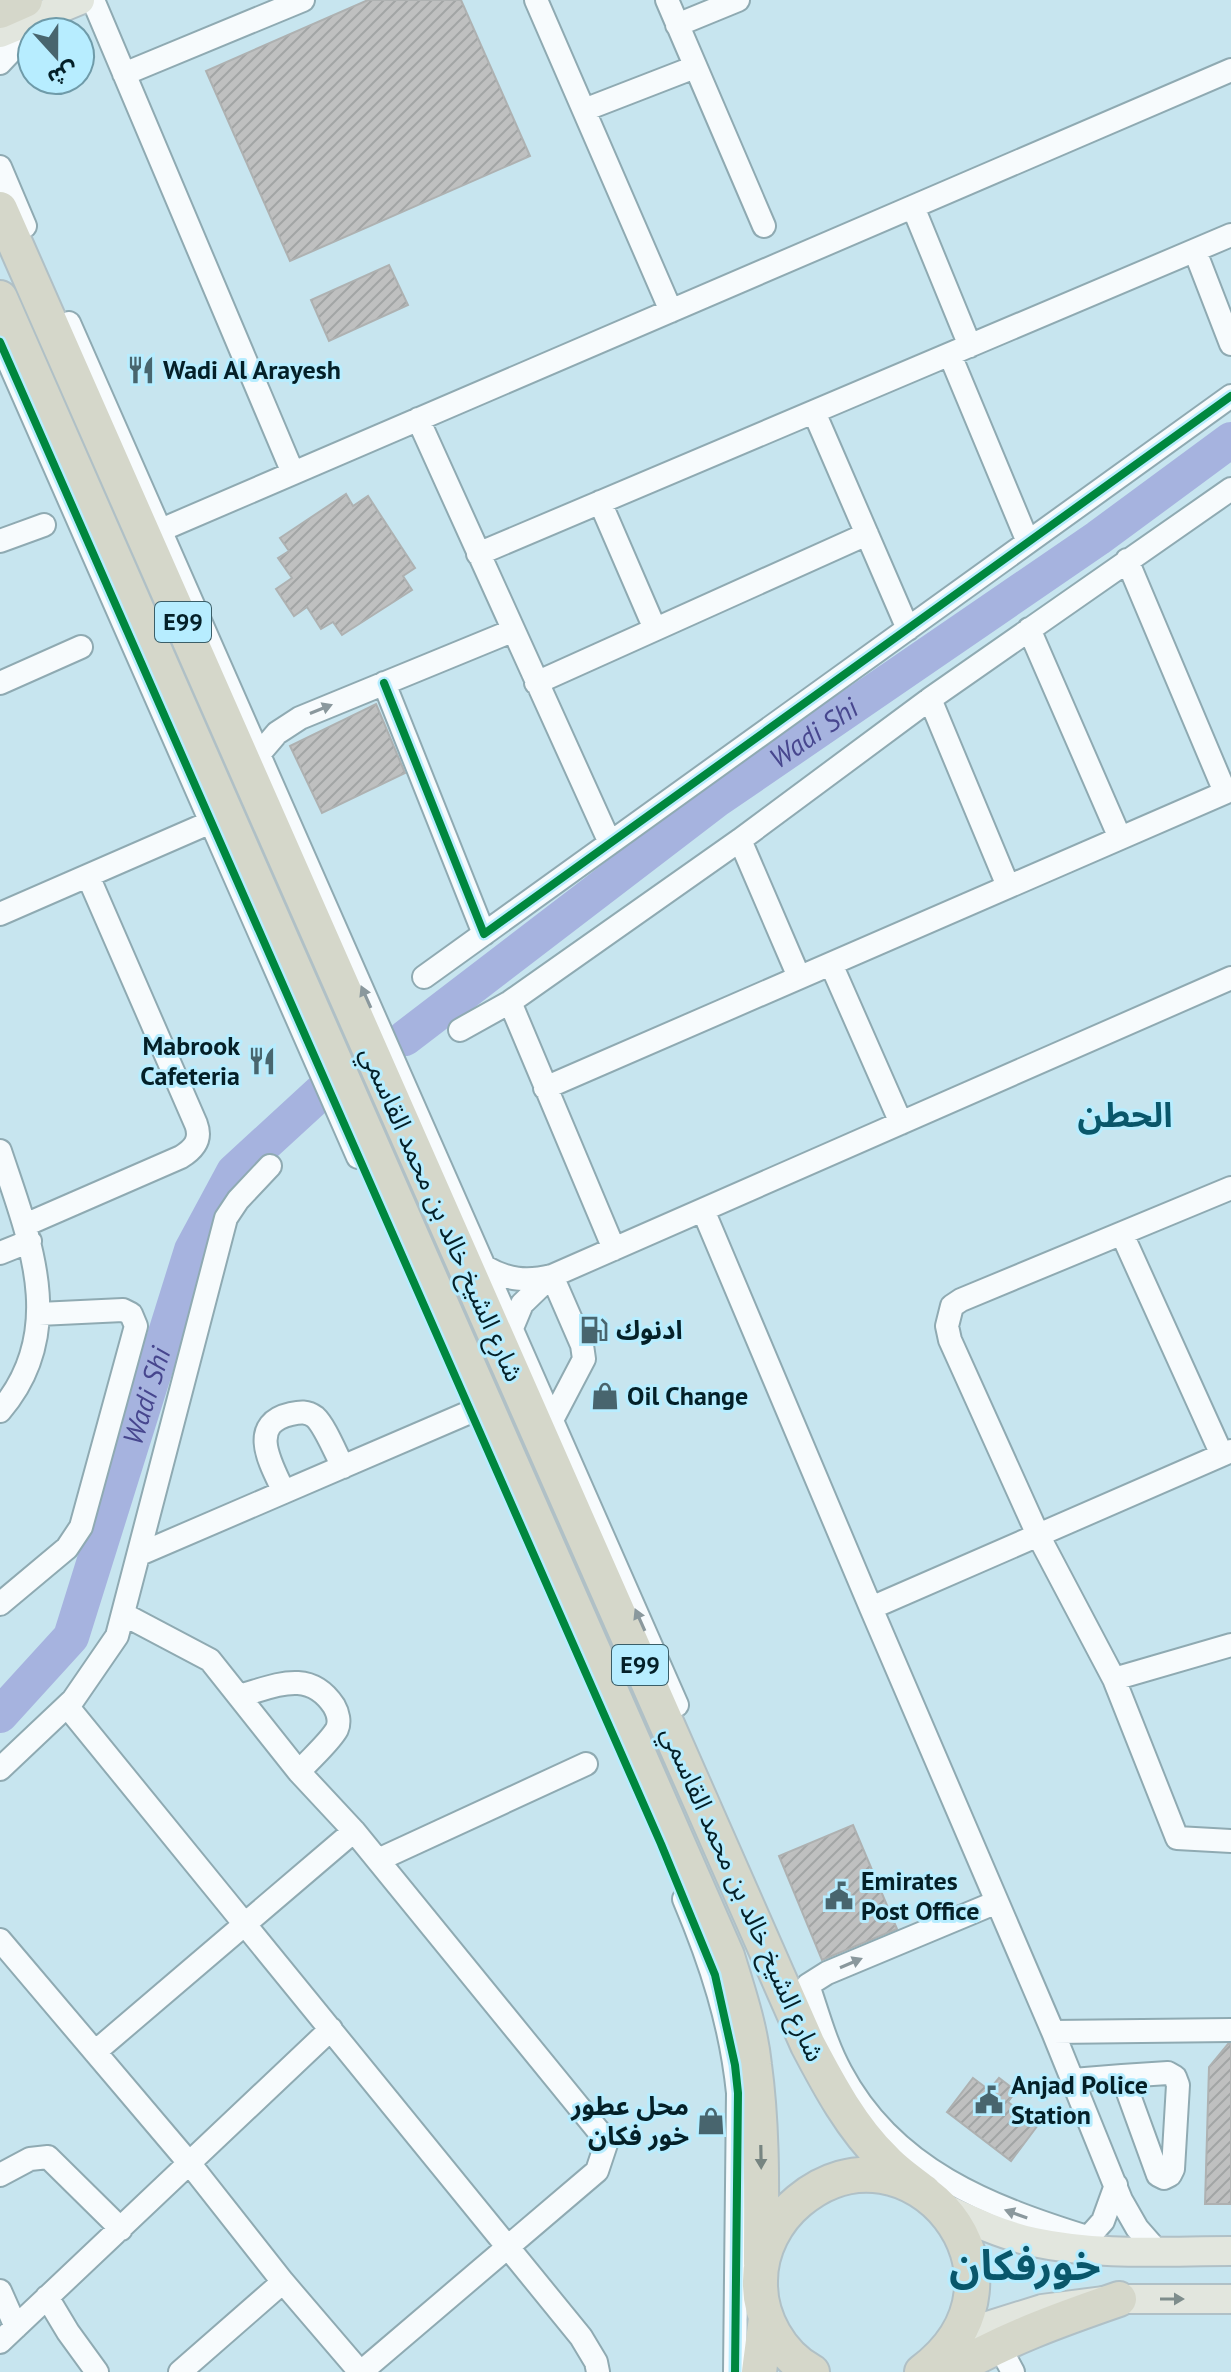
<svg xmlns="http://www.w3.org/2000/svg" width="1231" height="2372" viewBox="0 0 1231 2372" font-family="'PT Sans','Noto Sans Arabic',sans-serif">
	<defs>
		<pattern id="building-hatch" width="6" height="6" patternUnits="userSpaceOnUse" patternTransform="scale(2)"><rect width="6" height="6" fill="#bfc0c0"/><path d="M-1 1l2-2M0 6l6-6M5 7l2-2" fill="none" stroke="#a2a5a5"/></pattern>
	</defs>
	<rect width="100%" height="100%" fill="#c7e5ef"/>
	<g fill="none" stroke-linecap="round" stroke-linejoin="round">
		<g stroke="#a6b3df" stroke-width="36">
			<path id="s1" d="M405,1038L716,800L1098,538L1231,440"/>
			<path id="s2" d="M0,1715L71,1637L192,1250L234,1172L320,1093"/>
		</g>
	</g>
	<path fill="url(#building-hatch)" stroke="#aeb1b1" stroke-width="2" d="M368,0H461L530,156L290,261L206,71Z
		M389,265L408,305L329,341L311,300Z
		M346,494L353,506L368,496L415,568L403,576L412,590L342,635L333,622L321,629L307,607L294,616L276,589L292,578L278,558L289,551L280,538Z
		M376,704L405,773L322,813L290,746Z
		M853,1825L897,1929L822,1960L779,1856Z
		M1228,2044H1231V2204H1205L1209,2067Z
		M973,2078L989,2090L999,2078L1016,2091L1008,2102L1038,2125L1011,2161L947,2112Z"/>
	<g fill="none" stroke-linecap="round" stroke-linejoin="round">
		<defs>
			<path id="minor" d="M93,0L293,473
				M536,0L671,311
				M667,0L764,226
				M677,25L738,0
				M0,63L16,46L32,36
				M124,74L303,0
				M584,110L695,67
				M0,167L25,226
				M913,207L970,346
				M1195,251L1231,344
				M69,323L677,1705
				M0,342L358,1157
				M950,355L1028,542
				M814,412L908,629
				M418,419L610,843
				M600,502L655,629
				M161,530L1231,70
				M0,541L44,525
				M478,554L1231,235
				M1127,560L1225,792
				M1029,629L1120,838
				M0,683L81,647
				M384,683L484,934
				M536,683L867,534
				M930,699L1008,886
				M259,754L277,733L300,718L512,631
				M740,840L799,977
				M0,914L211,822
				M831,964L901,1123
				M424,977L1231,396
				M510,1002L614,1249
				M460,1030L510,1002L740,840L930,699L1231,489
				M545,1088L1231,790
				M0,1151C29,1238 69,1331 0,1411
				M1231,1188L961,1300L952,1306L947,1326L950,1340L1038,1535L1114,1679L1177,1838L1231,1841
				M703,1210L871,1608L1053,2032L1121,2200L1137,2228L1158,2252
				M25,1225L181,1157C194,1149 202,1140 196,1124L88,876
				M1122,1234L1222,1455
				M0,1253L30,1241
				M485,1267C507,1280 527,1282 552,1276L1231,978
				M552,1276L582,1345L584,1359L552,1420
				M512,1328L522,1304L551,1276
				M284,1492C272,1466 246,1424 291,1414C300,1412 307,1411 315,1417C325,1426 336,1454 343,1467
				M140,1554L470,1412
				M0,1604L67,1548L81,1527L136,1326L131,1314L123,1310L39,1314
				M871,1608L1231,1451
				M123,1614L210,1660L299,1772L354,1831L601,2134L606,2144L597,2171L361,2372
				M1114,1679L1231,1645
				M239,1696C276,1686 309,1668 334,1706C338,1713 340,1722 337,1729C330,1742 309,1760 299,1772
				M67,1706L581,2337L596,2362L598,2372
				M0,1769L73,1700L117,1636L226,1218L238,1200L270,1166
				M378,1860L586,1764
				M684,1899C711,1963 731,2024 738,2093L735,2372
				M0,1940L190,2164L283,2282L360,2372
				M808,1985C818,2014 826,2045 841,2072C893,2170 990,2207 1090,2238
				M798,1997L808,1985L827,1973L997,1902
				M1053,2032L1231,2030
				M95,2052L354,1831
				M1168,2073L1175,2077L1178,2085L1173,2169L1170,2175L1164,2178L1158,2175L1122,2076Z
				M1073,2080L1122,2076
				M0,2175L30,2159L48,2157L121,2229
				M1079,2248L1103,2221L1116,2185
				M0,2291L16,2327
				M47,2297L68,2332L97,2372
				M0,2342L331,2029
				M999,2346L1013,2372
				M180,2372L283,2282"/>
			<path id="major" d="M0,33L80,0
				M942,2207C972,2221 1002,2235 1034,2242C1099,2256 1166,2251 1231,2251
				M959,2335L1042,2309L1119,2299H1231"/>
			<path id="highway" d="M0,11L25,0
				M0,209L808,2045C829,2085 852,2128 885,2160C896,2172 911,2182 924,2192
				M0,298L727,1956C738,1992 750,2027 754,2065C763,2131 761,2197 761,2264
				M759,2372L766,2318
				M812,2372C780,2355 759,2317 760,2281C760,2250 776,2220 799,2201C908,2110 1049,2277 922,2372
				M950,2372C1002,2340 1061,2319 1119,2299"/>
		</defs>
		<use href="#minor" stroke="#8faab2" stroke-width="26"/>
		<use href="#major" stroke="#b0c0c6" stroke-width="32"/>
		<use href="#highway" stroke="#b0c0c6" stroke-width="38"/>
		<use href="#minor" stroke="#f7fbfd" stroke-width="22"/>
		<use href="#major" stroke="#e2e6de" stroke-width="28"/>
		<use href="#highway" stroke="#d5d7ca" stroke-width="34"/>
		<defs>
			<path id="cycleway" d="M0,342L661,1844L715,1975L735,2065L738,2093L735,2372
				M384,683L484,934L1231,396"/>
		</defs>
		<use href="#cycleway" stroke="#b7edff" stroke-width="13"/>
		<use href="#cycleway" stroke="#00873e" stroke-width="8"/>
	</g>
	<defs><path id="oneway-solid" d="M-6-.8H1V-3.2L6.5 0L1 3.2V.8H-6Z" transform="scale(2)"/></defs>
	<g fill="#8a989d">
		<use href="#oneway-solid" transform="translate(321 709) rotate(-22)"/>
		<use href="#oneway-solid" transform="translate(366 997) rotate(-114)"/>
		<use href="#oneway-solid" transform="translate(640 1620) rotate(-114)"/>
		<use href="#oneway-solid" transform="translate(851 1963) rotate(-23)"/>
		<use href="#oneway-solid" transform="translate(1016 2214) rotate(-160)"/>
	</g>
	<use fill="#778581" href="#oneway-solid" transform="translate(761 2157) rotate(89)"/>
	<use fill="#7e8d8c" href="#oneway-solid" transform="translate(1172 2299)"/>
	<defs>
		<symbol id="restaurant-bare" viewBox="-9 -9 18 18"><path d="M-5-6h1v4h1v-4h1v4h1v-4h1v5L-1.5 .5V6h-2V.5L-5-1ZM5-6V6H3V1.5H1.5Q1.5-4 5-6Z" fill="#48656e" stroke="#b7edff" stroke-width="2.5" paint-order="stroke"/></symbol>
		<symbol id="fuel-bare" viewBox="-9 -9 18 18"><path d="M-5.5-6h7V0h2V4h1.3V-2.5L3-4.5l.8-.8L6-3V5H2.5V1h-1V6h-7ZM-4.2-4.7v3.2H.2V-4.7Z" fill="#48656e" stroke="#b7edff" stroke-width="2.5" paint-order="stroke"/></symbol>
		<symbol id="shop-bare" viewBox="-9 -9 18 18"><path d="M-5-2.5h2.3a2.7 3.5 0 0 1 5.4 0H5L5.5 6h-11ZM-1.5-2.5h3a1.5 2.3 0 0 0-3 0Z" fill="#48656e" stroke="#b7edff" stroke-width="2.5" paint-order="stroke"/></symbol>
		<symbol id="civic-bare" viewBox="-9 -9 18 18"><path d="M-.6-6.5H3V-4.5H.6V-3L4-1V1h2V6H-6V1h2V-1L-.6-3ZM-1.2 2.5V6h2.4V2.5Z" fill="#48656e" stroke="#b7edff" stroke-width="2.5" paint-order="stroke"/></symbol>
	</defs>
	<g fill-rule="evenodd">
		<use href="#restaurant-bare" x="121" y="350" width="40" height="40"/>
		<use href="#restaurant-bare" x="242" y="1041" width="40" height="40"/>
		<use href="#fuel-bare" x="574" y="1310" width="40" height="40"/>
		<use href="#shop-bare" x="585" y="1376" width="40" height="40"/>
		<use href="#civic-bare" x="819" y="1876" width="40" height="40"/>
		<use href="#civic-bare" x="969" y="2080" width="40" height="40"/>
		<use href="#shop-bare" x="691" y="2101" width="40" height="40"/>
	</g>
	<g text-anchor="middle" stroke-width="6" stroke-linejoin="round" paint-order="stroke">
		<g fill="#b7edff" stroke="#3a5e68" stroke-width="2">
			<rect x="155" y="602" width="56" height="40" rx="6"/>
			<rect x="612" y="1645" width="56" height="40" rx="6"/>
		</g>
		<g font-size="24" font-weight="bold" fill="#042028">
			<text x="183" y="630">E99</text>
			<text x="640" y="1673">E99</text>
		</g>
		<g font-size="26" font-weight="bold" fill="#042028" stroke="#b7edff" text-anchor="start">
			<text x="163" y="379">Wadi Al Arayesh</text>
			<text x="240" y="1055" text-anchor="end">Mabrook<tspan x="240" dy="30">Cafeteria</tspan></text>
			<text x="616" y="1339">ادنوك</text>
			<text x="627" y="1405">Oil Change</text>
			<text x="861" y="1890">Emirates<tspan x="861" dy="30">Post Office</tspan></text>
			<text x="1011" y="2094">Anjad Police<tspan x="1011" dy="30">Station</tspan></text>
			<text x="689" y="2115" text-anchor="end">محل عطور<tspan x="689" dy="30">خور فكان</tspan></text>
		</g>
		<g font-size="26" fill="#042028" stroke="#b7edff">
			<text transform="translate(442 1214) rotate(66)" y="9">شارع الشيخ خالد بن محمد القاسمي</text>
			<text transform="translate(743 1894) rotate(66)" y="9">شارع الشيخ خالد بن محمد القاسمي</text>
		</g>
		<g font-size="28" font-style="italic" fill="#47468e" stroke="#b7edff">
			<text dy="10" stroke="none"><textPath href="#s1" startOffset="510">Wadi Shi</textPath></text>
			<text dy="10" stroke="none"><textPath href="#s2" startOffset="358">Wadi Shi</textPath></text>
		</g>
		<g font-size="34" font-weight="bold" fill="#09576b" stroke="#b7edff">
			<text x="1125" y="1127">الحطن</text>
		</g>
		<g font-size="42" font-weight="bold" fill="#09576b" stroke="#b7edff">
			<text x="1025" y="2280">خورفكان</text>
		</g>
	</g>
	<g transform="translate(56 56) rotate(159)"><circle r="38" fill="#b7edff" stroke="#6f9ba9" stroke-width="2"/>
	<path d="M0-6L14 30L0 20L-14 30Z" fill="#48656e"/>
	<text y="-12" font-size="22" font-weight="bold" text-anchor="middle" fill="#042028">ش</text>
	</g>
</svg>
